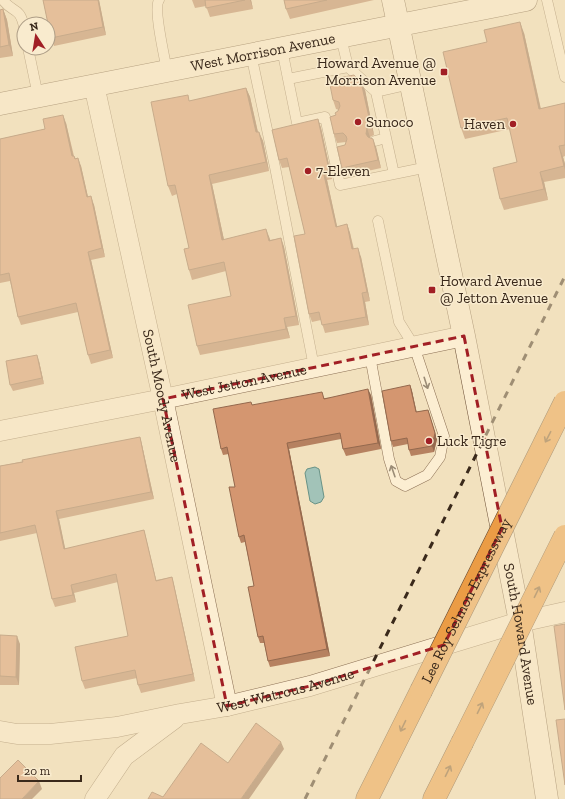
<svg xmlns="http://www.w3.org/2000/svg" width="565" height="799" viewBox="0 0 565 799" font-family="'Zilla Slab',serif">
	<rect width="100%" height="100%" fill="#f2e1be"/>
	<path fill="#a2c3b8" stroke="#689286" d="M315,467L319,469L324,497L321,502L315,504L310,501L305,473L307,469Z"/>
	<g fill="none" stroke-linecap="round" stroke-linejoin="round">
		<defs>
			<path id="lane" d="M3,0C12,13 20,6 24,27
				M159,0C153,8 165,59 167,71
				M547,0L565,77
				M341,37L348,67L376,92
				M28,48L38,96
				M282,49L288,79L348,67
				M251,54L275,167L314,367
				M288,79L297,123L325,117L340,185L428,167
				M375,141L386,138
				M394,174L376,92L411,84
				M370,356L389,459L396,481L405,486L427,475L440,457L444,436L414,346L399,322L378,221"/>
			<g id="street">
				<path id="s1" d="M94,85L163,399L227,706"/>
				<path id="s2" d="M0,431L163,399L464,336"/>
				<path id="s3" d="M0,731L17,734H50L117,727L180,714L227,706L310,686L520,622L565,612"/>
				<path d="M95,799L124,756L175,718"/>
			</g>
			<g id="secondary">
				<path id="s4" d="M393,0L464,336L520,622L547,799"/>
				<path id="s5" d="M0,104L526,0"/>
			</g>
			<path id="highway" d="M367,799L421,691
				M434,799L462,743"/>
		</defs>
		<use href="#lane" stroke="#8c7055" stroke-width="11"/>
		<use href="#street" stroke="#8c7055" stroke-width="21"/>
		<use href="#secondary" stroke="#6e5138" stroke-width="23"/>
		<use href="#highway" stroke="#593e2a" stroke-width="23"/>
		<use href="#lane" stroke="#fceed2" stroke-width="10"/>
		<use href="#street" stroke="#fceed2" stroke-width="20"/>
		<use href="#secondary" stroke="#fceed2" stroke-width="22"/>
		<use href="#highway" stroke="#eb9c45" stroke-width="22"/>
		<path stroke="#3a291b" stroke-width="3" stroke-dasharray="7 7" stroke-linecap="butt" d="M305,799L565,276"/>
		<defs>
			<g id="highway-bridge">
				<path id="s6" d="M421,691L565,402"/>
				<path d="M462,743L565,536"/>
			</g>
		</defs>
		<use href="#highway-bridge" stroke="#593e2a" stroke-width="23" stroke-linecap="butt"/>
		<use href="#highway-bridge" stroke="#eb9c45" stroke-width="22"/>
	</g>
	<path fill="#b68160" d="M43,0H99L106,35L54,46L51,38Z
		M192,0H251L253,9L210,17L206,6L195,8Z
		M284,0H374L290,19L286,9Z
		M3,9L7,20L13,56L0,58V10Z
		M524,33L541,109L565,103V156L563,157L565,164V178L544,182L548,200L504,210L500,199L517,162L510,129L465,139L461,128L487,42Z
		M246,88L250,97L258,132L263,141L269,171L212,184L224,240L270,239V240L281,238L284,247L299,325L287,327L290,338L200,355L197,346L231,296L226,271L192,280L189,270V248L177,194L172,196L168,186L190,101Z
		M365,90L374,135L370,137V138L376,147L381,168L345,176L342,168L345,145L346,142L337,143L334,134L336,115L339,110L336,109L333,100Z
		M318,119L321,128L332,179L327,180L337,227L347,224L350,233L354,249L361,257L370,301L365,302L369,325L325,333L321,320L312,322L309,314L305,234L289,167L282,168L279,160Z
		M66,123L74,156L81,166L88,197L94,205L105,257L91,260L113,358L91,364L88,355L78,312L21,325L18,317L10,281L0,283V139L45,129Z
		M39,361L44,384L13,391L10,385Z
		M410,385L412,391L416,412L428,410L430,416L437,439L434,452L411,456L409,450L408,444L393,447L391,441Z
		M371,395L381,449L346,456L343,449L341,439L289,449L330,656L270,667L268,661L264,643H260L258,637L254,586L245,542L241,543L239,537L235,487L229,454L223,455L221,449L253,405L325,398Z
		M140,437L142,445L154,499L59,519L65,549L144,530L146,538L156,580L172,577L174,585L195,681L141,693L138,685L137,678L85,689L82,681L128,636L118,582L74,593L76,602L55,607L52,599L37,533L0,541V466Z
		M0,635L20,644L19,685H0Z"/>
	<path fill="#94694e" d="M98,0H99L106,35L103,27Z
		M250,0H251L253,9Z
		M3,9L7,20L13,56L9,45Z
		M520,22L524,33L543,120L539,109Z
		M361,82L365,90L374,135L371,126Z
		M246,88L250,97L260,142L256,132Z
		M63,115L66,123L75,164L72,156Z
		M318,119L321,128L332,179L329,170Z
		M367,128L370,137L369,142L366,134Z
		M259,132L263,141L269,171L266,162Z
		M373,139L376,147L381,168L378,160Z
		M559,146L563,157L565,164V170Z
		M78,158L81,166L90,206L87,197Z
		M323,171L327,180L339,235L336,227Z
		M540,172L544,182L548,200L544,189Z
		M209,175L212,184L226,249L222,240Z
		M91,196L94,205L105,257L102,248Z
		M347,224L350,233L355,258L352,249Z
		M266,229L270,239L272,250L269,241Z
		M281,238L284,247L299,325L296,316Z
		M358,248L361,257L370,301L367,292Z
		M88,252L91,260L113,358L110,350Z
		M362,293L365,302L369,325L366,317Z
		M284,318L287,327L290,338L286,329Z
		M37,355L39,361L44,384L42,378Z
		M410,385L412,391L418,418L416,412Z
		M368,389L371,395L381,449L378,443Z
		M428,410L437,439L434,452L432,446Z
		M140,437L142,445L154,499L151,492Z
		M287,443L289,449L330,656L327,649Z
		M56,511L59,519L67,557L64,549Z
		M144,530L146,538L158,588L156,581Z
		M172,577L174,585L195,681L193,674Z
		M71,585L74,593L76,602L73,595Z
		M17,636L20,644L19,685L16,677Z
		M281,742L284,749L249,799H241Z
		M39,781L42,789L32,799H22Z"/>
	<path fill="#d49670" stroke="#94694e" d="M43,0H98L103,27L51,38Z
		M205,0H245L206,8Z
		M284,0H327L286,9Z
		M3,9L9,45L0,47V10Z
		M520,22L539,109L565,103V145L559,146L564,166L540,172L544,189L500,199L493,168L517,162L507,118L461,128L443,52L487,42L484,30Z
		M354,75L361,82L371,126L367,128L366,134L368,137L373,139L378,160L342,168L337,147L345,145L347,139L346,136L343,133L334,134L330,117L336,115L335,113L338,111L340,106L339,102L333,100L329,80Z
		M246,88L256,132H259L266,162L209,175L222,240L266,229L269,241L281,238L296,316L284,318L286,329L197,346L188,305L231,296L224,262L189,270L184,249L189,248L175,185L168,186L151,102L188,95L189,101Z
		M63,115L72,156H74L75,159L78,158L87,197L91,196L102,248L88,252L110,350L88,355L76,303L18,317L9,273L0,275V139L45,129L43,119Z
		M318,119L329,170L323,171L336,227L347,224L352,249L358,248L367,292L362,293L366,317L322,325L319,312L309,314L294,236L305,234L287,158L279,160L272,130Z
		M37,355L42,378L10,385L6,361Z
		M410,385L416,412L428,410L435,433L432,446L409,450L407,438L391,441L382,391Z
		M368,389L378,443L343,449L340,433L287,443L327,649L268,661L263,636L258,637L248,587L254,586L244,535L239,537L229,487H235L227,447L221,449L213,409L251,402L252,405L322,392L324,399Z
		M140,437L151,492L56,511L64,549L144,530L156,581L172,577L193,674L138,685L135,670L82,681L75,647L128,636L116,574L71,585L73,595L52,599L35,525L0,533V466L23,462L22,460Z
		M565,624V710L554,626Z
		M0,635L17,636L16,677L0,676Z
		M565,719V785L556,720Z
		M256,723L281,742L241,799H148L152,792L163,797L201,743L228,763Z
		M18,760L39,781L22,799H0V778Z"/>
	<defs><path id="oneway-shaft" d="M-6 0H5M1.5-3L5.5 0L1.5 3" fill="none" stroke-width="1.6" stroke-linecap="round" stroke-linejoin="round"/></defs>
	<g stroke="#9b8c76">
		<use href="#oneway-shaft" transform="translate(426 383) rotate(72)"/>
		<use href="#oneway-shaft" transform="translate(393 471) rotate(-109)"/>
	</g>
	<g stroke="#81572c">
		<use href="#oneway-shaft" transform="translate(548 437) rotate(117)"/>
		<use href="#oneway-shaft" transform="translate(537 592) rotate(-64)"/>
		<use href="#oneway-shaft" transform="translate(480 708) rotate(-64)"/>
		<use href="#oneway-shaft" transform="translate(403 726) rotate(116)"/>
		<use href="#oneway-shaft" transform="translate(448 771) rotate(-64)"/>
	</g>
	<path d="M0 0H565V799H0ZM464,336L502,528L444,645L310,686L227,706L163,399Z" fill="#f2e1be" fill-opacity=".55" fill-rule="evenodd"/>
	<path fill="none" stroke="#a11f25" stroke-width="3" stroke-dasharray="8 5" stroke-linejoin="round" d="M464,336L502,528L444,645L310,686L227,706L163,399Z"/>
	<g fill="#a11f25" stroke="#f9ebce" stroke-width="1.5">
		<rect x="440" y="68" width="8" height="8" rx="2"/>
		<circle cx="358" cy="122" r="4"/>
		<circle cx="513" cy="124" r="4"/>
		<circle cx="308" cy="171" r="4"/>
		<rect x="428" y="286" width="8" height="8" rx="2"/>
		<circle cx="429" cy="441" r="4"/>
	</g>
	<g text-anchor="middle" stroke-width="3" stroke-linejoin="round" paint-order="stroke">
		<g font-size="15" fill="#3a291b" stroke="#f9ebce">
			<text dy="5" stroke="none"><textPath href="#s5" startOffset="268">West Morrison Avenue</textPath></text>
			<text dy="5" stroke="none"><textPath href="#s2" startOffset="249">West Jetton Avenue</textPath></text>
			<text dy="5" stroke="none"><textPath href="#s1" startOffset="318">South Moody Avenue</textPath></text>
			<text dy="5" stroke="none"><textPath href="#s6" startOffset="101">Lee Roy Selmon Expressway</textPath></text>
			<text dy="5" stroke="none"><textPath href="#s4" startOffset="647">South Howard Avenue</textPath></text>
			<text dy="5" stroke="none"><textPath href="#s3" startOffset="290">West Watrous Avenue</textPath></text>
		</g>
		<g font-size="15" fill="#3a291b" stroke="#f9ebce" text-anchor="start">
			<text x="436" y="68" text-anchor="end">Howard Avenue @<tspan x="436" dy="17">Morrison Avenue</tspan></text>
			<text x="366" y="127">Sunoco</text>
			<text x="505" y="129" text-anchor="end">Haven</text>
			<text x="316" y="176">7-Eleven</text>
			<text x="440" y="286">Howard Avenue<tspan x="440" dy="17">@ Jetton Avenue</tspan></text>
			<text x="437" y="446">Luck Tigre</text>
		</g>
	</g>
	<g transform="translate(36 36) rotate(348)"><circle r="19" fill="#f9ebce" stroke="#ad9d86"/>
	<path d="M0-3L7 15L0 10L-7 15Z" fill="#a11f25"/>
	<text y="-6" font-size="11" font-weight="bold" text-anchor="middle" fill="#3a291b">N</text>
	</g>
	<path d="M18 775v6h63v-6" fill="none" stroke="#3a291b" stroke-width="2"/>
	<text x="24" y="775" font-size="12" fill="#3a291b" stroke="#f9ebce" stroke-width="3" paint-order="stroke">20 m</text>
</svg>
